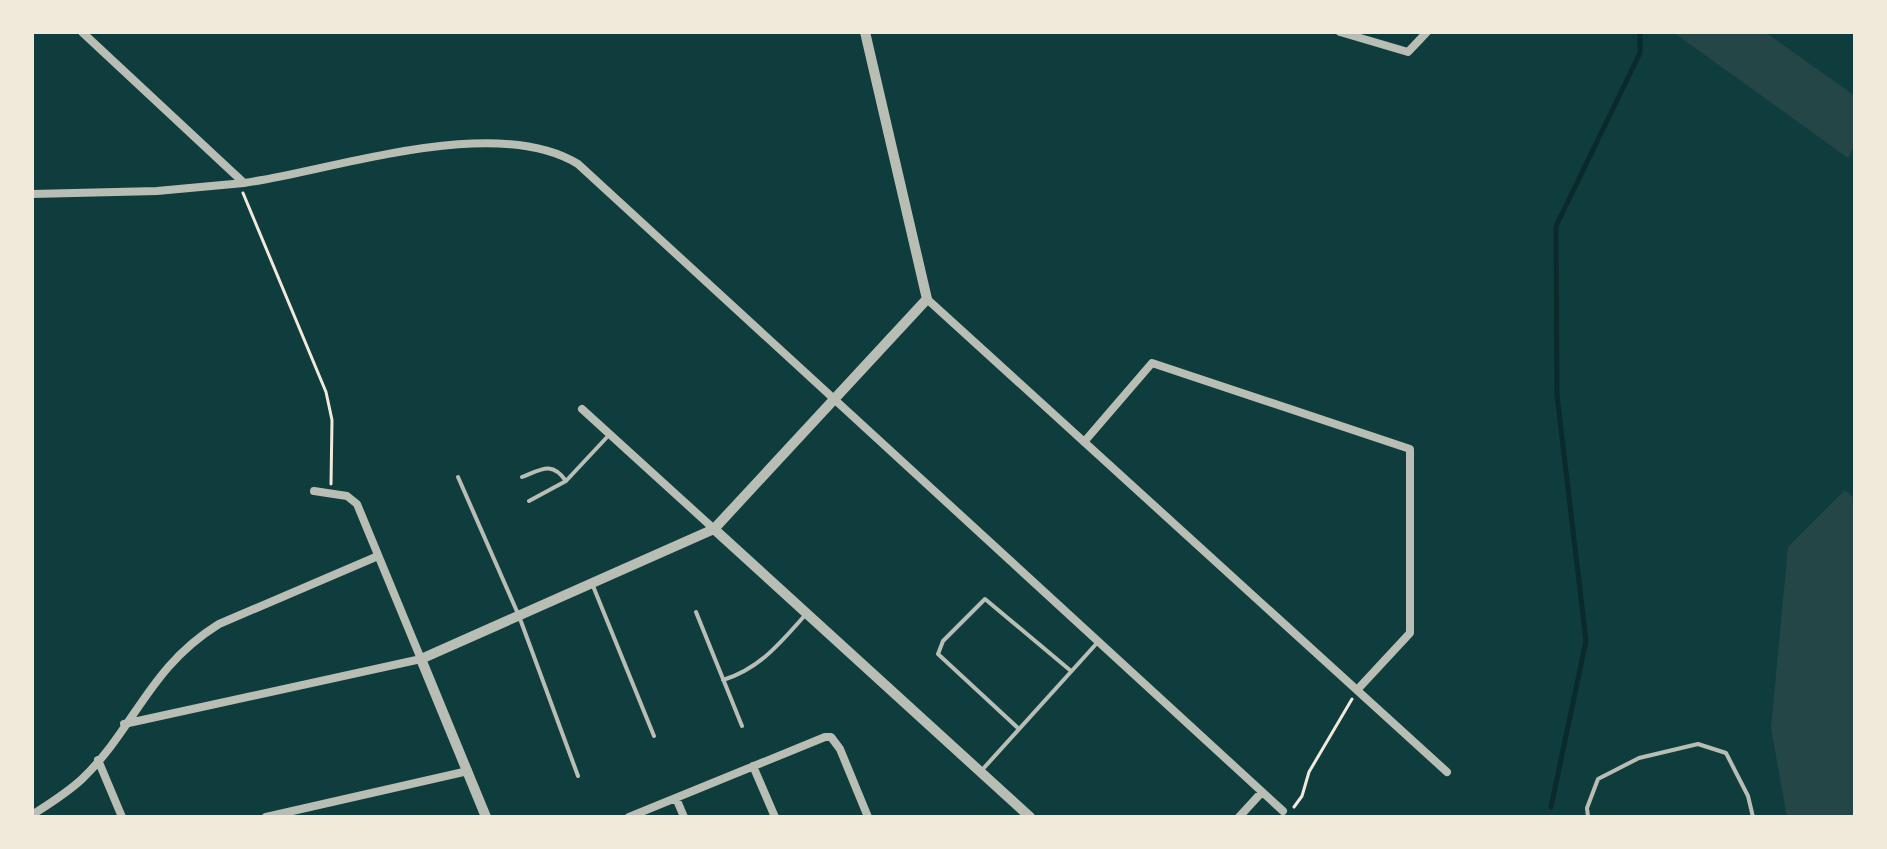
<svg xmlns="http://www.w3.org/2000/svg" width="1887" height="849" viewBox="0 0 1887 849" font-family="'Fira Sans Condensed',sans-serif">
	<rect width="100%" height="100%" fill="#0f3d3e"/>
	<path fill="#244646" d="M1673,32H1765L1855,96V144L1848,158Z
		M1845,490L1855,499V817H1787L1771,728L1788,547Z"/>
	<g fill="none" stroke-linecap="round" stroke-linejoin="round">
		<path stroke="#0a2a2b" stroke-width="5" d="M1551,807L1586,641L1557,395L1556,226L1640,53V32"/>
		<path stroke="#f1e9da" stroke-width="3" d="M243,193L326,392L332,420L331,484
			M1294,807L1302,796L1309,772L1352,699"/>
		<path stroke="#b8beb3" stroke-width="4" d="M458,477L519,616L578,776
			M522,477C542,469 552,461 566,481
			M529,501L566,481L609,435
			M593,586L654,736
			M696,612L742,726
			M723,680C761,668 781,642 807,613
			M1019,729L938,654L943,641L985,599L1071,671
			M982,770L1097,643
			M1588,817L1587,808L1598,779L1639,758L1698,744L1726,753L1748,796L1753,817"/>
		<path stroke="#b8beb3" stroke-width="8" d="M82,32L244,183C335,170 495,113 578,164L1283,811
			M1340,32L1408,52L1427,32
			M32,194L157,191L244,183
			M927,299L1447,772
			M582,409L714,529
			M1084,442L1152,363L1410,449V633L1357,690
			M124,724L421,659L357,504L347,496L314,491
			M98,760L122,817
			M753,766L775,817
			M676,798L684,817
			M32,815C49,804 67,793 82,779C136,727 148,668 219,624L378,556
			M266,817L468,771
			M629,817L825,737H831L840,749L868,817
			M1239,817L1262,792"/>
		<path stroke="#b8beb3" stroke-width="10" d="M714,529L1030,817
			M486,817L421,659L714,529L927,299L865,32"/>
	</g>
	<rect width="1887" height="849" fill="none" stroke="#f1e9da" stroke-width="68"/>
</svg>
